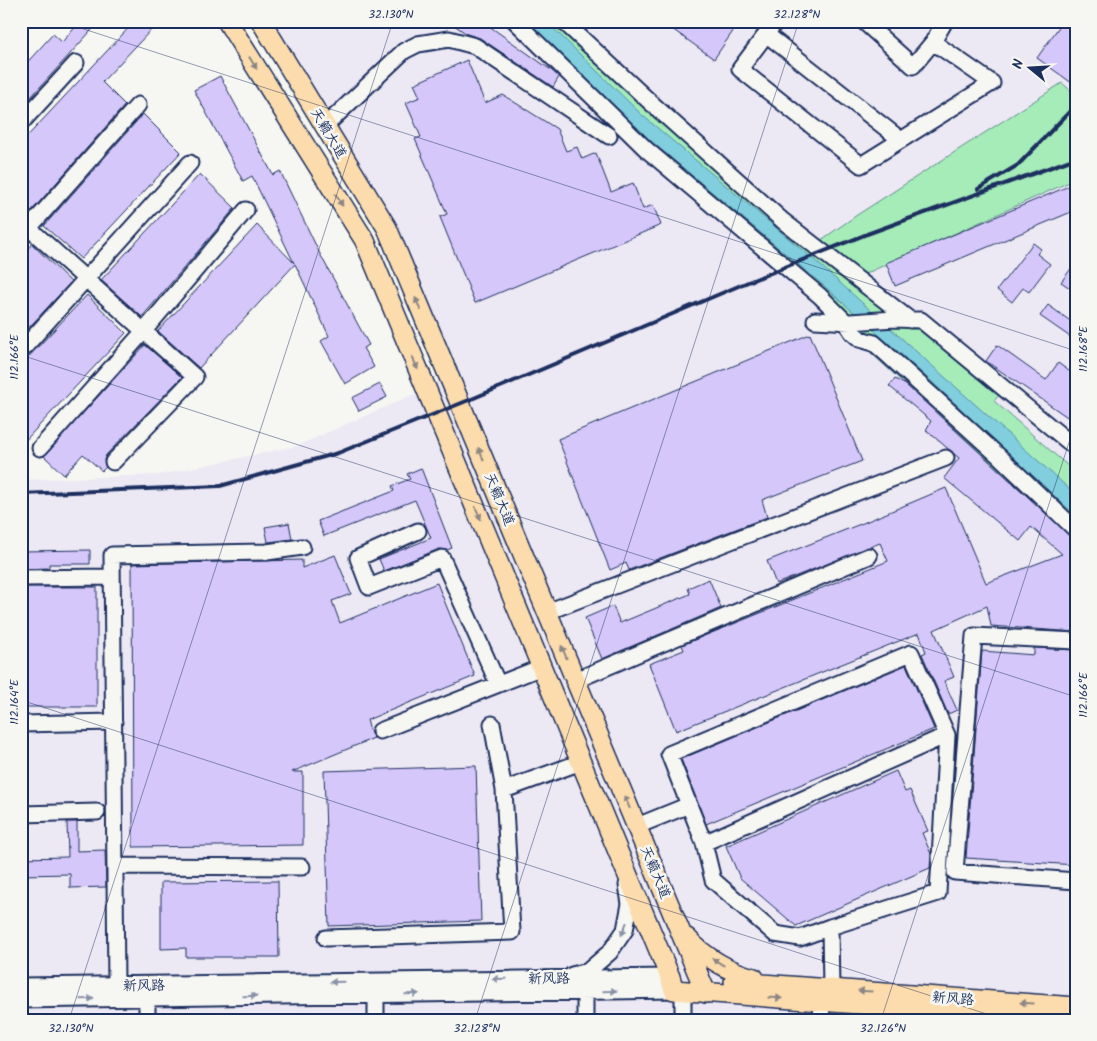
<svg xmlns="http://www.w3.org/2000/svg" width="1097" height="1041" viewBox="0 0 1097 1041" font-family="Kalam,'LXGW WenKai TC',sans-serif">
	<rect width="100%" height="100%" fill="#f6f6f2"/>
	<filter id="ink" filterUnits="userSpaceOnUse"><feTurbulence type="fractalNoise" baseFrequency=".02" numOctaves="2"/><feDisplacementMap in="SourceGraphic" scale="10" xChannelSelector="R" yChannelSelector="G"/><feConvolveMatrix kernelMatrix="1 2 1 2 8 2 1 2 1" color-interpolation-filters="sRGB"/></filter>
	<g filter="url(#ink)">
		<path fill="#ece8f4" d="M261,21H1076V1020H21V480L159,475L297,446L426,389L448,374L387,228Z"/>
		<path fill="#a5ecb9" stroke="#608e8c" d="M502,21H563L834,265L1001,393L994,401L1076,473V541L835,320L624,135Z
			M1062,83L1076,95V179L856,278L814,245L857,215Z"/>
		<path fill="#80cede" stroke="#588eab" d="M527,21H546L642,115L819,264L1076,495V516L932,382L824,286L633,126Z"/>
		<path fill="#d5c7f9" stroke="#1b2f5e" d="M81,21H100L21,108V69L53,34L62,42Z
			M135,21H144L152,29L102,82L125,105L28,215L21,209V143Z
			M448,21H482L551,70L559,77L553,87L480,38L467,34Z
			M661,21H740L714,59Z
			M1063,21H1076V86L1037,58Z
			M467,60L485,103L503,95L557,129L566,151L577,147L582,159L596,153L611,192L633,183L643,209L653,205L661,225L475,303L440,217L447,214L415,139L421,137L406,103L420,97L414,84Z
			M220,76L273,175L280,171L320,254L369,345L363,348L374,367L345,384L321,341L329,336L295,264L199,368L158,331L257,225L294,263L252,176L243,181L194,90Z
			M143,114L181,152L81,259L44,226Z
			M200,174L235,208L142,317L101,280Z
			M1076,183V210L895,286L886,263Z
			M1033,243L1041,249L1037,254L1050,264L1029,292L1023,288L1012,302L997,290Z
			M32,244L71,282L21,336V256Z
			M1076,262V292L1061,282Z
			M87,295L126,333L21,445V365Z
			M1048,305L1076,325V341L1040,316Z
			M810,334L862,461L762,500L767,517L629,570L626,563L610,570L558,439Z
			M145,345L182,377L106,455L104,460L106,467L102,471L83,454L64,475L44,456Z
			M997,345L1046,380L1058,363L1076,376V423L986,361Z
			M895,379L906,385L1076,541V632L991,626L987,606L934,630L954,677L944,681L957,710L948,714L922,654L926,652L919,633L676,731L649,664L684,650L682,645L888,561L880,543L776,584L767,561L863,523L946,488L986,583L1062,554L1031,527L1020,541L944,478L959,458L926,430L931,421L889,386Z
			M380,384L387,397L359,411L352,398Z
			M421,468L452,548L447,550L439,549L384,571L379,559L431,538L415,500L324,536L318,521L394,491L392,486L410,479L407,474Z
			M289,523L292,539L268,542L265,527Z
			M90,550V564H49V568L21,569V551Z
			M335,555L351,594L332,601L340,623L437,583L475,676L367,720L371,734L374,738L292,772H303V845L133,847L132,564L302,560V568Z
			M709,579L721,608L602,659L585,618L613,606L620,623L690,594L688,588Z
			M21,587H97V707H21Z
			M1034,648L1076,650V865L966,858L982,651L1034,655Z
			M906,665L934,729L706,824L681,759Z
			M476,766L481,921L329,926L324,771Z
			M896,771L905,792L910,790L928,831L922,833L931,854L930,868L796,926L740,878L726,846Z
			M67,822H77V851L105,850L106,887L70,888V874L21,875V858L68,857Z
			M278,881L279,957H186V948L161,949V882Z"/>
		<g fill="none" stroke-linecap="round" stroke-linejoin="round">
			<defs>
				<path id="minor" d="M515,21L647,150L820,296L845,321L852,332L860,339L874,343L881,349L1001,458L1076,530
					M563,21L649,101L783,221L910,320
					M776,21L740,69L861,165L992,83L933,42
					M863,21L913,66L933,42L945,21
					M766,34L901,140
					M21,123L76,63
					M325,126L404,51L418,44L449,39L475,46L609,136
					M21,221L195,377L113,462
					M21,237L138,105
					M815,320L850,322L895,319L921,320L1076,448
					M21,351L190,163
					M40,448L144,331L246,210
					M418,531L358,558L369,587L442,558L498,684
					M21,578L112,577
					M547,612L946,458
					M1076,641L974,636L955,872L1076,881
					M576,680L869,556
					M21,724L114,722
					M492,724L504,790L581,762
					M380,731L542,667
					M21,814L97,812
					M637,826L689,805
					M704,843L713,880L775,934L800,938L830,927
					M116,866L302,867
					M326,938L512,932L504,790
					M572,975L588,971L610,952L625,930L630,904L627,885
					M116,985L112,555L267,552L302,547
					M21,986L670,977
					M831,989L830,927L938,893L947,735L911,653L669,754L704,843L947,735
					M585,991V1020
					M376,995V1020
					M147,998V1020
					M21,1000L674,990
					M683,1020V991
					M821,1020L822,1001"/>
				<path id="major" d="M227,21L365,241L670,977L674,990L1069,1020
					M261,21L387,228L706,993
					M687,938C704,957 730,972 754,978
					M734,982L1076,1007"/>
			</defs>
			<use href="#minor" stroke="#1b2f5e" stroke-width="19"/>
			<use href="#major" stroke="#1b2f5e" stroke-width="22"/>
			<use href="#minor" stroke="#f6f6f2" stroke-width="15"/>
			<use href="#major" stroke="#fcdcac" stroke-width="19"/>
			<path stroke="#1b2f5e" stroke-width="4" d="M978,189L1018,165L1076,105
				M21,494L220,486L338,453L474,398L748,282L867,234L1076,158"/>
		</g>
		<defs><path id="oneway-solid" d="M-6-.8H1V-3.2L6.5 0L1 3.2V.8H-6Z" transform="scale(1.25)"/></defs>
		<g fill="#8c8685">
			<use href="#oneway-solid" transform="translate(253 63) rotate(58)"/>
			<use href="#oneway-solid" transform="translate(339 200) rotate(58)"/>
			<use href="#oneway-solid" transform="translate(418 304) rotate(-113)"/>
			<use href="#oneway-solid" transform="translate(415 363) rotate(67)"/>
			<use href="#oneway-solid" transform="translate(481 454) rotate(-113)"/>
			<use href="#oneway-solid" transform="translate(478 513) rotate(67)"/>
			<use href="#oneway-solid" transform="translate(564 652) rotate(-113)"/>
			<use href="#oneway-solid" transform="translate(627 802) rotate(-113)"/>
			<use href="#oneway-solid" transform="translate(718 962) rotate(-149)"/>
			<use href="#oneway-solid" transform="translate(865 991) rotate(-176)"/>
			<use href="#oneway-solid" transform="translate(775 998) rotate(4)"/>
			<use href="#oneway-solid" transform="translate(1027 1003) rotate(-176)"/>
		</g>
		<g fill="#8892a8">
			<use href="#oneway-solid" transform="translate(624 929) rotate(112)"/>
			<use href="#oneway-solid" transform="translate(499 979) rotate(179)"/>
			<use href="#oneway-solid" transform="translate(337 982) rotate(179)"/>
			<use href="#oneway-solid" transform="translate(610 991) rotate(-1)"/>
			<use href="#oneway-solid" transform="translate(412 994) rotate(-1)"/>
			<use href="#oneway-solid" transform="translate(250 996) rotate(-1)"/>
			<use href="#oneway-solid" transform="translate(87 999) rotate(-1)"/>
		</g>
	</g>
	<path fill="none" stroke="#1b2f5e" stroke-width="1" stroke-opacity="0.45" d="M59,21L1076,351M21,355L1076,697M21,700L1005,1020M69,1020L393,21M475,1020L799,21M881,1020L1076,421"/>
	<g text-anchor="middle" stroke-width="5" stroke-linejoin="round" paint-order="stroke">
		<g font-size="14" fill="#1b2f5e" stroke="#f6f6f2">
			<text transform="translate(329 133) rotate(59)" y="5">天籁大道</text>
			<text transform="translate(500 499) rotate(67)" y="5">天籁大道</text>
			<text transform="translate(656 872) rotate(67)" y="5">天籁大道</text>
			<text transform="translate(549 978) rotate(-1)" y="5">新风路</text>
			<text transform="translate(144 985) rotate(-1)" y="5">新风路</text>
			<text transform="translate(953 998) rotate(4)" y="5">新风路</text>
		</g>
	</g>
	<rect width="1097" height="1041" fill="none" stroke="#f6f6f2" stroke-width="55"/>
	<g transform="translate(1030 68) rotate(288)" stroke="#f6f6f2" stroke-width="4" paint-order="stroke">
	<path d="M0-4L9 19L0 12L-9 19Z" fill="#1b2f5e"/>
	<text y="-8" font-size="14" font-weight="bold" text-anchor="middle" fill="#1b2f5e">N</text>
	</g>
	<rect x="28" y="28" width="1042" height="986" fill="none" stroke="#1b2f5e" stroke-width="2"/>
	<g font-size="12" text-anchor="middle" fill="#1b2f5e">
		<text x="391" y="18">32.130°N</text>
		<text x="797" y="18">32.128°N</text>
		<text transform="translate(1083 349) rotate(-90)" y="4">112.168°E</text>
		<text transform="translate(14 357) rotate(-90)" y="4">112.166°E</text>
		<text transform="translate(1083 695) rotate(-90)" y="4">112.166°E</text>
		<text transform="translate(14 702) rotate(-90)" y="4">112.164°E</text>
		<text x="71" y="1032">32.130°N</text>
		<text x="477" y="1032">32.128°N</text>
		<text x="883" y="1032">32.126°N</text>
	</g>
</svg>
